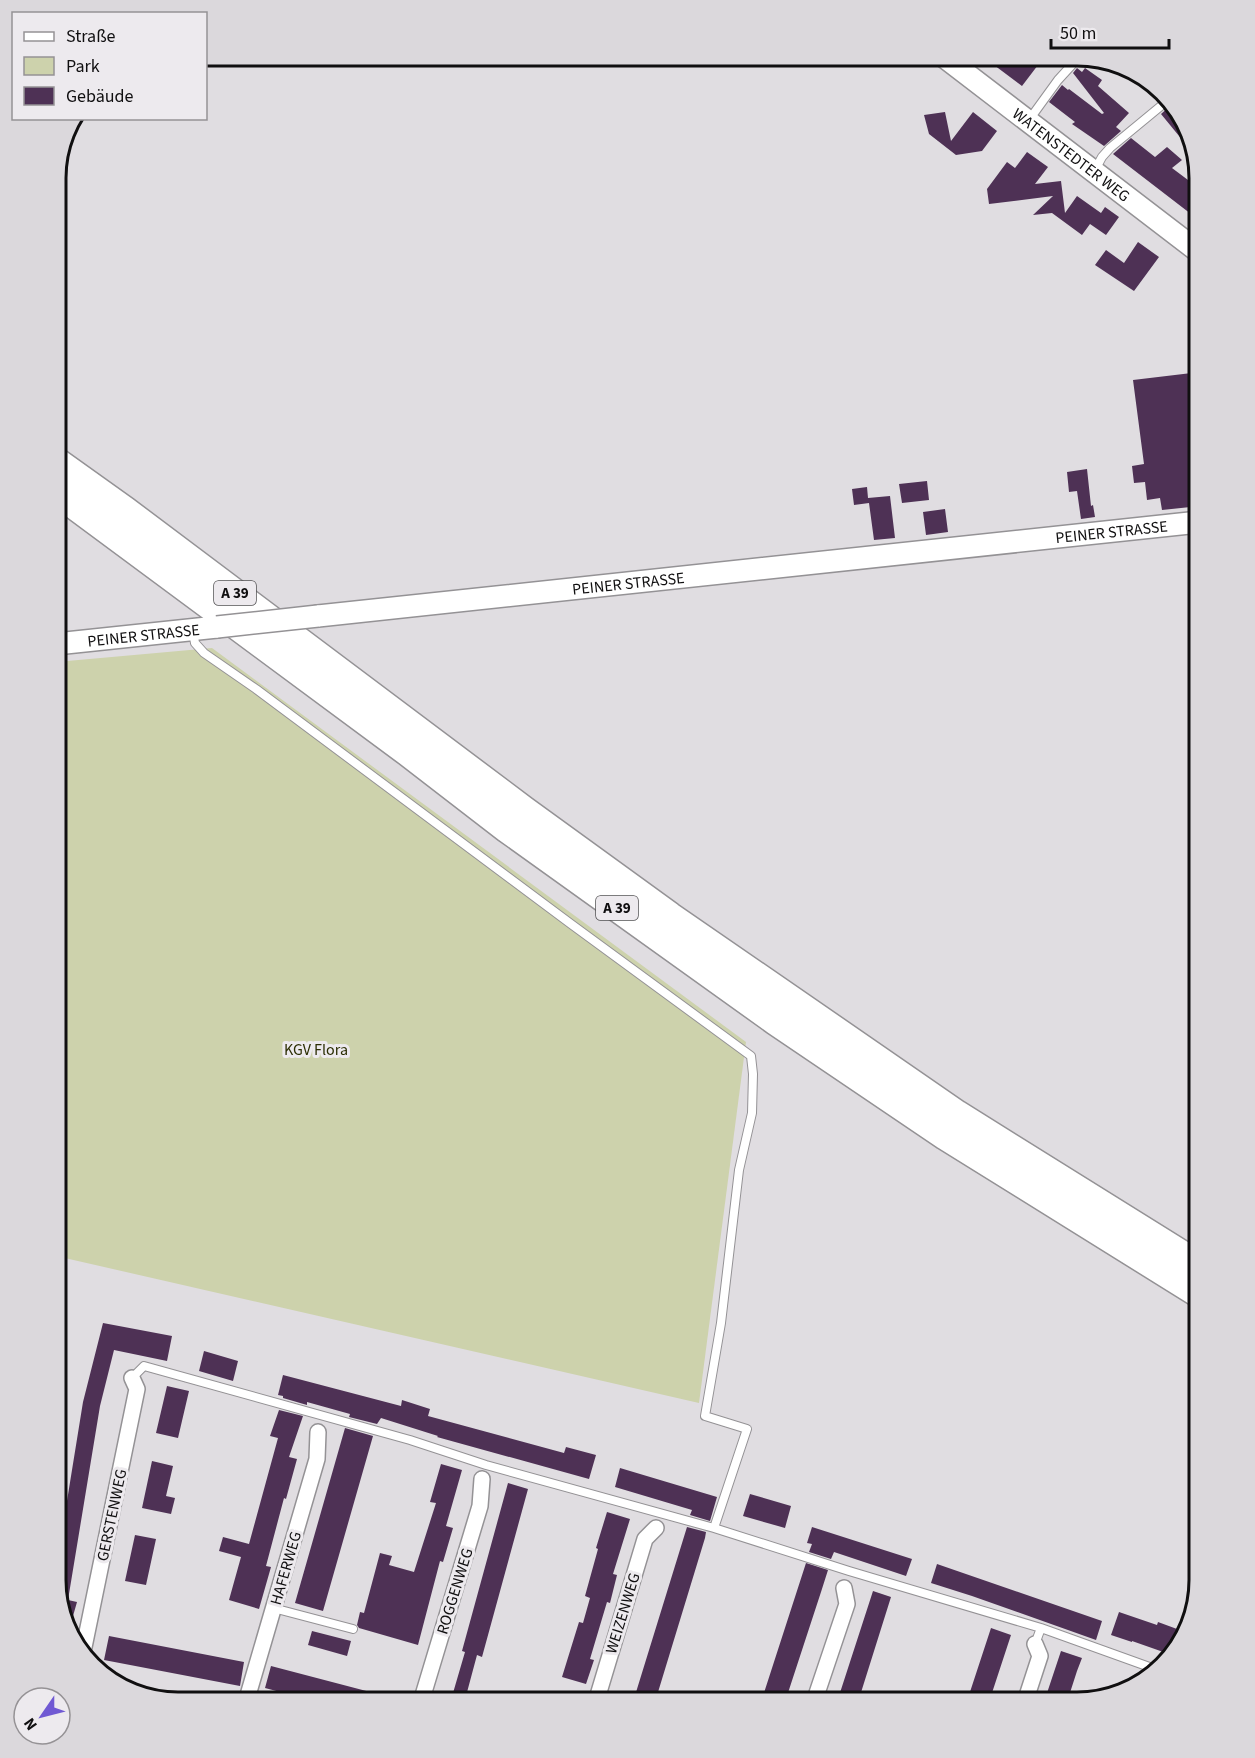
<svg xmlns="http://www.w3.org/2000/svg" width="1255" height="1758" viewBox="0 0 1255 1758" font-family="'Source Sans 3',sans-serif">
	<rect width="100%" height="100%" fill="#e0dde1"/>
	<path fill="#cdd2ac" d="M212,648L746,1042L699,1403L56,1256V662Z"/>
	<path fill="#4e3155" d="M982,56H1025L1038,65L1022,86Z
		M1077,68L1082,72L1085,68L1102,80L1098,86L1129,113L1116,127L1121,131L1104,146L1072,124L1075,122L1049,102L1062,85L1068,90L1069,89L1102,114L1104,113L1073,73Z
		M1171,105L1183,117L1193,153L1161,114Z
		M945,112L951,141L973,112L997,131L982,151L956,155L929,134L924,115Z
		M1131,138L1155,157L1167,147L1182,160L1172,168L1200,189V204L1191,214L1113,154Z
		M1027,152L1048,167L1035,184L1061,181L1065,213L1077,196L1101,213L1105,207L1119,217L1106,235L1090,224L1082,235L1052,213L1033,215L1053,196L989,204L987,189L1007,162L1015,168Z
		M1138,242L1159,257L1134,291L1095,265L1106,250L1124,263Z
		M1200,372V506L1162,510L1160,498L1147,500L1145,482L1134,483L1132,466L1144,464L1133,380Z
		M1087,469L1091,506L1093,505L1095,517L1081,519L1077,491L1069,492L1067,472Z
		M927,481L929,500L902,503L899,484Z
		M867,487L868,498L890,496L895,538L874,540L869,503L854,505L852,489Z
		M945,509L948,532L926,535L923,512Z
		M103,1323L172,1336L167,1361L114,1350L100,1406L68,1600L77,1602L69,1630L56,1580V1569L83,1402Z
		M204,1351L238,1361L233,1381L199,1371Z
		M283,1375L401,1406L402,1400L430,1409L428,1416L564,1453L566,1447L596,1455L589,1479L437,1437L438,1436L381,1418L377,1424L349,1417L350,1414L307,1402V1405L283,1398V1396L278,1395Z
		M167,1386L189,1391L178,1438L156,1433Z
		M279,1410L303,1416L289,1457L297,1459L286,1499L284,1498L266,1566L271,1567L259,1609L229,1600L241,1557L219,1551L223,1537L249,1544L278,1438L270,1436Z
		M345,1428L373,1436L323,1611L295,1603Z
		M152,1461L173,1466L166,1496L175,1498L171,1514L142,1508Z
		M441,1464L462,1470L446,1526L453,1528L443,1562L440,1561L418,1645L359,1628L357,1625L360,1612L364,1613L380,1553L392,1556L389,1565L414,1572L436,1503L430,1502Z
		M620,1468L717,1497L710,1521L690,1515L692,1510L615,1487Z
		M508,1483L528,1489L482,1657L477,1655L466,1696L453,1693L465,1652L462,1651Z
		M750,1494L791,1506L785,1528L743,1516Z
		M607,1512L630,1519L613,1574L617,1575L610,1603L607,1602L590,1659L594,1660L586,1684L562,1677L579,1622L583,1623L590,1598L585,1596L598,1549L596,1548Z
		M687,1527L706,1532L705,1538L655,1702H633Z
		M812,1527L912,1559L906,1576L834,1552L831,1559L809,1552L812,1544L807,1543Z
		M135,1535L156,1539L146,1585L125,1581Z
		M806,1563L828,1570L821,1592L785,1702H761Z
		M937,1564L1102,1621L1096,1640L972,1596L931,1583Z
		M873,1591L891,1597L858,1702H837Z
		M1119,1612L1157,1625L1158,1622L1177,1629L1169,1654L1132,1641V1642L1111,1635Z
		M991,1628L1011,1635L989,1702H976L978,1698L969,1695Z
		M312,1631L351,1641L347,1656L308,1645Z
		M109,1636L244,1662L240,1686L104,1660Z
		M1061,1651L1082,1658L1077,1671L1067,1702H1044Z
		M271,1666L393,1698V1702H318L265,1688Z"/>
	<g fill="none" stroke-linecap="round" stroke-linejoin="round">
		<defs>
			<path id="lane" d="M1029,120L1058,80L1080,56
				M1095,170L1102,157L1110,148L1167,101
				M193,632L195,643L204,653L256,689L571,924L751,1056L753,1074L752,1113L739,1170L721,1323L705,1416L747,1429L714,1528
				M132,1378L144,1366L410,1440L486,1465L714,1528L849,1571L1041,1628
				M273,1608L353,1629
				M1035,1644L1041,1628L1155,1669"/>
			<path id="street" d="M83,1652L137,1389L132,1378
				M246,1702L317,1459L318,1432
				M421,1702L480,1506L482,1479
				M596,1702L645,1539L656,1528
				M814,1702L847,1604L844,1588
				M1025,1702L1040,1656L1035,1644"/>
			<g id="secondary">
				<path id="s1" d="M943,56L1199,252"/>
				<path id="s2" d="M318,616L1199,522"/>
				<path id="s3" d="M56,644L217,627"/>
			</g>
			<path id="highway" d="M56,461L126,511L524,810L670,916L957,1114L1199,1265
				M56,492L407,752L507,829L775,1021L945,1136L1199,1294"/>
		</defs>
		<use href="#lane" stroke="#949295" stroke-width="10"/>
		<use href="#street" stroke="#949295" stroke-width="18"/>
		<use href="#secondary" stroke="#949295" stroke-width="24"/>
		<use href="#highway" stroke="#949295" stroke-width="30"/>
		<use href="#lane" stroke="#fff" stroke-width="8"/>
		<use href="#street" stroke="#fff" stroke-width="15"/>
		<use href="#secondary" stroke="#fff" stroke-width="21"/>
		<use href="#highway" stroke="#fff" stroke-width="27"/>
		<defs>
			<path id="secondary-bridge" d="M217,627L318,616"/>
		</defs>
		<use href="#secondary-bridge" stroke="#949295" stroke-width="24" stroke-linecap="butt"/>
		<use href="#secondary-bridge" stroke="#fff" stroke-width="21"/>
	</g>
	<g text-anchor="middle" stroke-width="6" stroke-linejoin="round" paint-order="stroke">
		<g fill="#edeaee" stroke="#525153" stroke-width="1.5">
			<rect x="214" y="581" width="42" height="24" rx="4.5"/>
			<rect x="596" y="896" width="42" height="24" rx="4.5"/>
		</g>
		<g font-size="15" font-weight="bold" fill="#100f10">
			<text x="235" y="598">A 39</text>
			<text x="617" y="913">A 39</text>
		</g>
		<g font-size="16" fill="#100f10" stroke="#edeaee">
			<text dy="6" stroke="none"><textPath href="#s1" startOffset="162">WATENSTEDTER WEG</textPath></text>
			<text dy="6" stroke="none"><textPath href="#s2" startOffset="798">PEINER STRASSE</textPath></text>
			<text dy="6" stroke="none"><textPath href="#s2" startOffset="312">PEINER STRASSE</textPath></text>
			<text dy="6" stroke="none"><textPath href="#s3" startOffset="88">PEINER STRASSE</textPath></text>
			<text transform="translate(111 1515) rotate(-78)" y="6">GERSTENWEG</text>
			<text transform="translate(285 1568) rotate(-74)" y="6">HAFERWEG</text>
			<text transform="translate(454 1591) rotate(-73)" y="6">ROGGENWEG</text>
			<text transform="translate(622 1613) rotate(-73)" y="6">WEIZENWEG</text>
		</g>
		<g font-size="16" fill="#2b2e03" stroke="#edeaee">
			<text x="316" y="1055">KGV Flora</text>
		</g>
	</g>
	<path d="M0 0H1255V1758H0ZM178 66H1077A112 112 0 0 1 1189 178V1580A112 112 0 0 1 1077 1692H178A112 112 0 0 1 66 1580V178A112 112 0 0 1 178 66Z" fill="#dbd8dc" fill-rule="evenodd"/>
	<path fill="none" stroke="#100f10" stroke-width="3" d="M178 66H1077A112 112 0 0 1 1189 178V1580A112 112 0 0 1 1077 1692H178A112 112 0 0 1 66 1580V178A112 112 0 0 1 178 66Z"/>
	<rect x="12" y="12" width="195" height="108" fill="#edeaee" stroke="#959295" stroke-width="1.5"/>
	<rect x="24" y="32" width="30" height="9" fill="#ffffff" stroke="#959295" stroke-width="1.5"/>
	<text x="66" y="42" font-size="18" fill="#100f10">Straße</text>
	<rect x="24" y="57" width="30" height="18" fill="#cdd2ac" stroke="#959295" stroke-width="1.5"/>
	<text x="66" y="72" font-size="18" fill="#100f10">Park</text>
	<rect x="24" y="87" width="30" height="18" fill="#4e3155" stroke="#959295" stroke-width="1.5"/>
	<text x="66" y="102" font-size="18" fill="#100f10">Gebäude</text>
	<g transform="translate(42 1716) rotate(235)"><circle r="28" fill="#edeaee" stroke="#959295" stroke-width="1.5"/>
	<path d="M0-4.5L10 22L0 15L-10 22Z" fill="#7059d3"/>
	<text y="-9" font-size="16" font-weight="bold" text-anchor="middle" fill="#100f10">N</text>
	</g>
	<path d="M1051 39v9h118v-9" fill="none" stroke="#100f10" stroke-width="3"/>
	<text x="1060" y="39" font-size="18" fill="#100f10" stroke="#edeaee" stroke-width="4.5" paint-order="stroke">50 m</text>
</svg>
